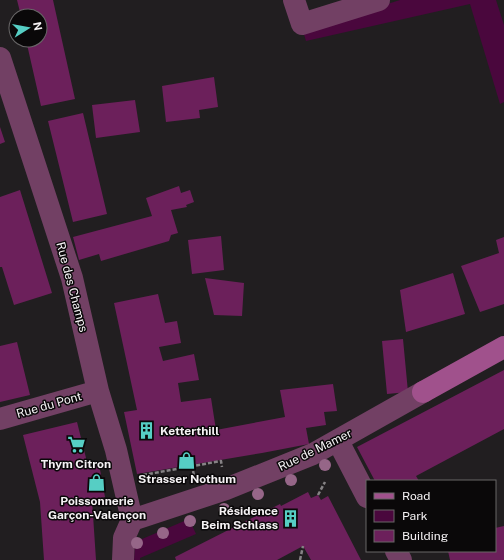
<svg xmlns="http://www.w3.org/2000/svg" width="504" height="560" viewBox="0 0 504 560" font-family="'Public Sans',sans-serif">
	<rect width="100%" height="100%" fill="#211e20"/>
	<path fill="#4a073d" d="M400,0H496L504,25V102L500,104L470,4L306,41L303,31Z
		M189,519L196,534L140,558V560H134L135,542Z"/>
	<path fill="#6c205b" d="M17,0H53L75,99L41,106L26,40H40V16H21Z
		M214,77L218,107L199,110L200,118L166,122L162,86Z
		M135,100L140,132L96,138L92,105Z
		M83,113L107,214L73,222L48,121Z
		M0,127L5,142L0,144Z
		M179,186L181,193L190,190L194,202L186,205L187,207L171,210L178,233L171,235L169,241L101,261L99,254L79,260L73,237L152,216L146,198Z
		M20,190L52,293L14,305L2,267H0V197Z
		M221,236L224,270L192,274L188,240Z
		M504,237V304L480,312L461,266L499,253L496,240Z
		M453,273L465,314L406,332L400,290Z
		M205,278L244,283L242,316L214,315Z
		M158,294L165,323L177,321L181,343L159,347L163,361L194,354L199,380L178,383L181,402L211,398L216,430L285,417L280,390L333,384L337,411L324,412L326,425L306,428L309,444L262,453L137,474L124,412L137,410L114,303Z
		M403,339L408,392L387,394L382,341Z
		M17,342L30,395L0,402V346Z
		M504,370V429L416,476L419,481H375L357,447Z
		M77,422L88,466L99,464L105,497L92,500L96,560H44L40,502L23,435Z
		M308,492L311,498L318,495L321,500L328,496L361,560H311L303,546L277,560H176L175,557L280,504L281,506Z
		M504,526V560H450L448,551H495V528Z"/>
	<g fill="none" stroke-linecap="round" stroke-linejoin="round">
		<path stroke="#868385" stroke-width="2.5" stroke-dasharray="4 2" stroke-linecap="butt" d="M192,465L194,476
			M143,475L221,461L222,467
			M318,495L325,482
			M300,560L303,546"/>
		<path stroke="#724064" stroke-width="22" d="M294,0L302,24L379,0
			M0,58L72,278L98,391L116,450L132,520
			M0,419L98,391
			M338,441L367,497
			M396,551L401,560
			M123,560L124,538L132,520L226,489L313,454L423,392"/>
		<path stroke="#a0518c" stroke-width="22" d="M423,392L504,347"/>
	</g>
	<g fill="#966688">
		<circle cx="325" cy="465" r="6"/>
		<circle cx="291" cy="480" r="6"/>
		<circle cx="258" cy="494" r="6"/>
		<circle cx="224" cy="509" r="6"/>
		<circle cx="190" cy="521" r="6"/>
		<circle cx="163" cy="533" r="6"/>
		<circle cx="137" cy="543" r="6"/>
	</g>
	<defs>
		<symbol id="building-bare" viewBox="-9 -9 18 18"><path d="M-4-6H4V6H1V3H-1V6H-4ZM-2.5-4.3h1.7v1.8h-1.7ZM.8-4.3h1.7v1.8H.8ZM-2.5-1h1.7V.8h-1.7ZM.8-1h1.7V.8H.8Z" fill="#56cec4" stroke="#0a0809" stroke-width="2.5" paint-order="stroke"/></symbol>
		<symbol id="supermarket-bare" viewBox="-9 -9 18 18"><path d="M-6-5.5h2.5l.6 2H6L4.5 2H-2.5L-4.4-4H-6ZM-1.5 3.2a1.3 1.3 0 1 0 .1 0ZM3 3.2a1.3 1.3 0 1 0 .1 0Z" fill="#56cec4" stroke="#0a0809" stroke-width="2.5" paint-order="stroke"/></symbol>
		<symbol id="shop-bare" viewBox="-9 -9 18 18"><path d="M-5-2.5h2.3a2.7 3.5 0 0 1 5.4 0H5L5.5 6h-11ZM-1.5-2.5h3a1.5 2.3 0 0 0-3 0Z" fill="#56cec4" stroke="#0a0809" stroke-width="2.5" paint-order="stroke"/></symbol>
	</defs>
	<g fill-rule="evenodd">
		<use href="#building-bare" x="134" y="418" width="25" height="25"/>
		<use href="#supermarket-bare" x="64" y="432" width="25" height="25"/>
		<use href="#shop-bare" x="174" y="448" width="25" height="25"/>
		<use href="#shop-bare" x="84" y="470" width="25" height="25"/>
		<use href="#building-bare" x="278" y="506" width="25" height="25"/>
	</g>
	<g text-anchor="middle" stroke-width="3" stroke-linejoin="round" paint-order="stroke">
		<g font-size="12" fill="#f5f2f4" stroke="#0a0809">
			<text transform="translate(72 287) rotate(75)" y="4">Rue des Champs</text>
			<text transform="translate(49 405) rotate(-16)" y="4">Rue du Pont</text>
			<text transform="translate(315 450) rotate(-26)" y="4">Rue de Mamer</text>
		</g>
		<g font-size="12" font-weight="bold" fill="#f5f2f4" stroke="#0a0809">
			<text x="160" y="435" text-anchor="start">Ketterthill</text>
			<text x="76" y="468">Thym Citron</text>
			<text x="187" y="483">Strasser Nothum</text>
			<text x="97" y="505">Poissonnerie<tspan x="97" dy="14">Garçon-Valençon</tspan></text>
			<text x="278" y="515" text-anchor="end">Résidence<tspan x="278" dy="14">Beim Schlass</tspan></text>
		</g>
	</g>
	<rect x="366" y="480" width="130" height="72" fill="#0a0809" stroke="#686667"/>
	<rect x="374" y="493" width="20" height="6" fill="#a0518c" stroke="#686667"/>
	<text x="402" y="500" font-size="12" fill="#f5f2f4">Road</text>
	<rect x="374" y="510" width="20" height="12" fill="#4a073d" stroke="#686667"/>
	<text x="402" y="520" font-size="12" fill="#f5f2f4">Park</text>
	<rect x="374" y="530" width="20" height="12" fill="#6c205b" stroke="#686667"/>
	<text x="402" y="540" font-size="12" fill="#f5f2f4">Building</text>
	<g transform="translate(28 28) rotate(79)"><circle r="19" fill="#0a0809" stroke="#686667"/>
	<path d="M0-3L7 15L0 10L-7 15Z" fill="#56cec4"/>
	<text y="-6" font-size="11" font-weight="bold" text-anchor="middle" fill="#f5f2f4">N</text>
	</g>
</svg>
